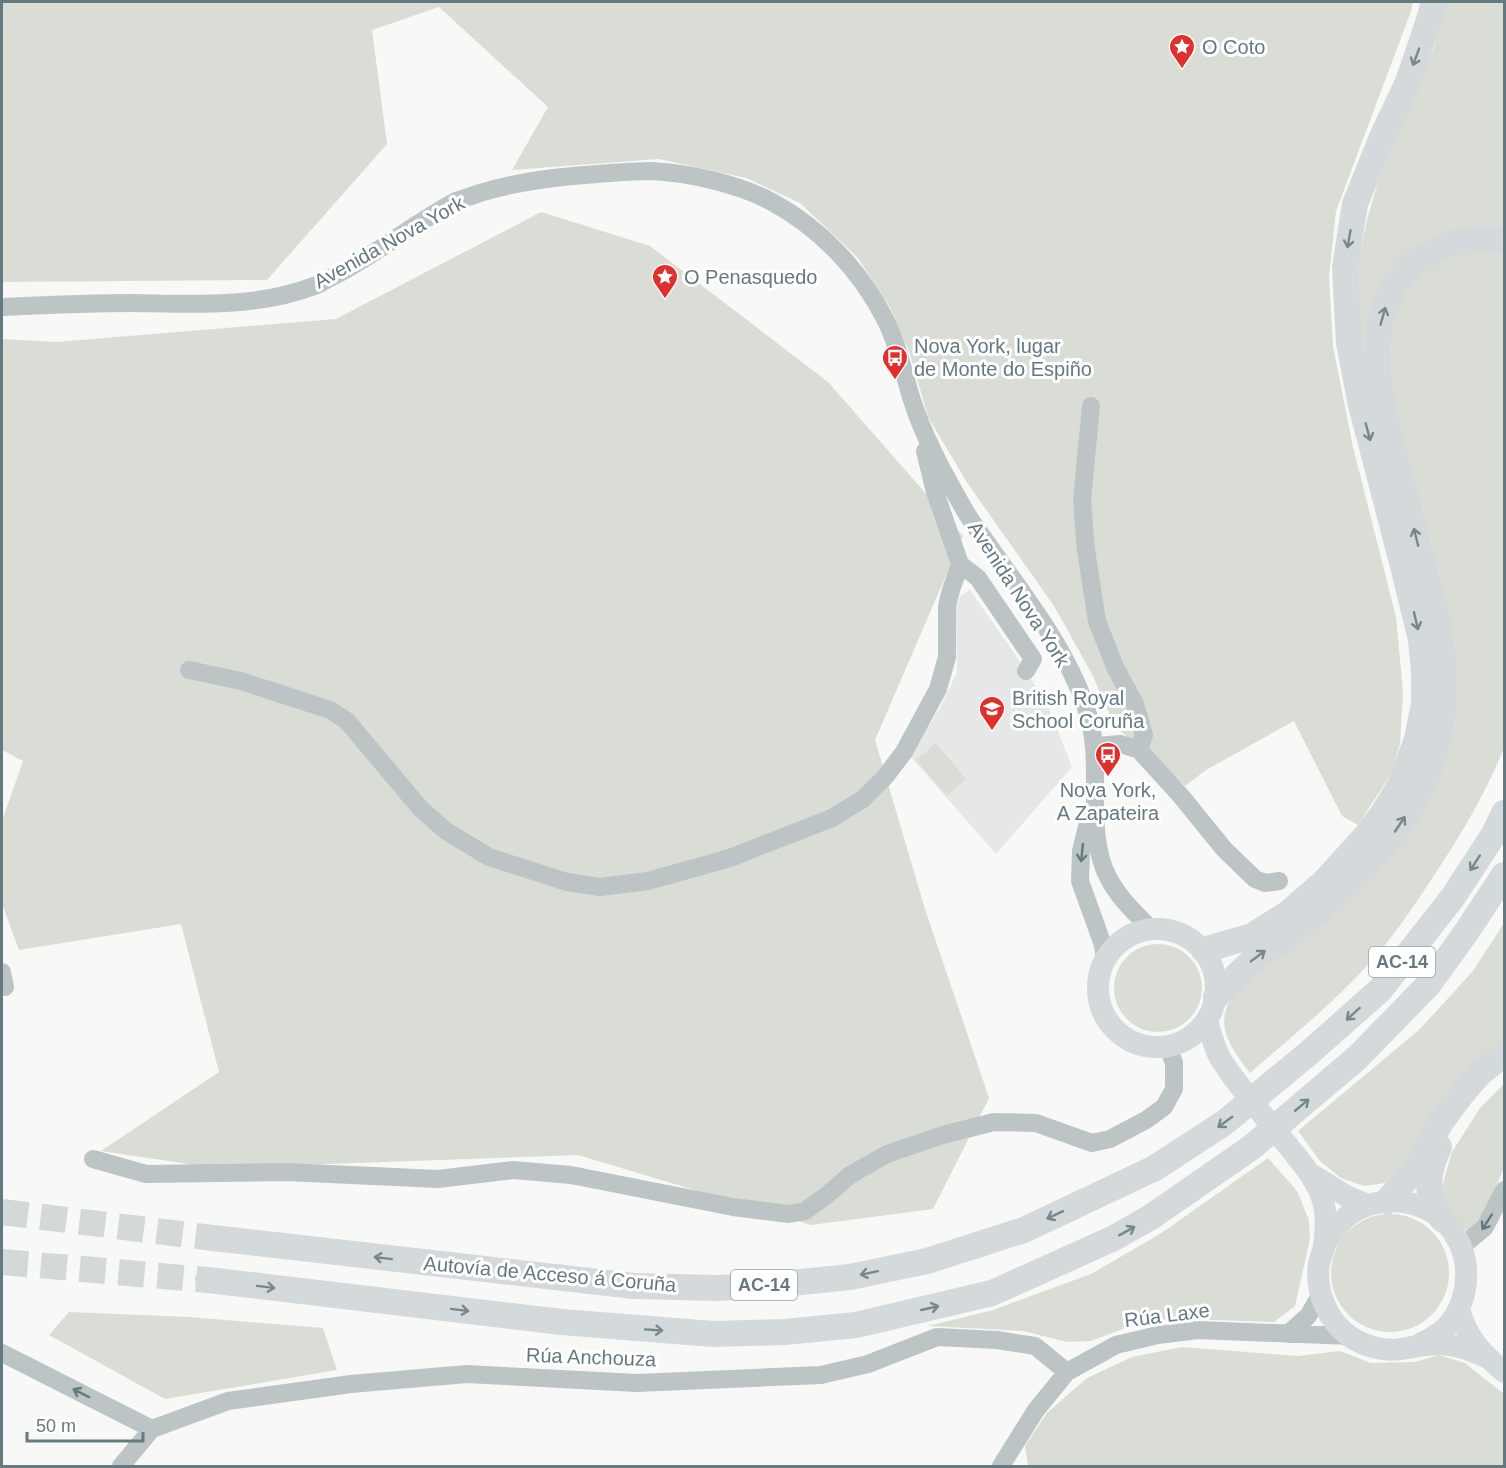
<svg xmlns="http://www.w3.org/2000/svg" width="1506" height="1468" viewBox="0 0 1506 1468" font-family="Helvetica,sans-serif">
	<rect width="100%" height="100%" fill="#f8f8f6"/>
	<path fill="#e6e8e7" d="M970,590L1017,657L1048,706L1072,767L996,854L910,756L940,708L957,672L956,607L961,595Z"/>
	<path fill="#daddd5" d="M2,2H1413L1410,14L1336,211L1329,277L1333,346L1353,447L1396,617L1403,691L1400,744L1391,774L1358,825L1342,816L1294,721L1206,770L1185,786L1154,757L1115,727L1092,674L1054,606L968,484L928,417L910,354L891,309L858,258L800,203L746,178L659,159L512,170L548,107L439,7L372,30L387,144L267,280L2,282Z
		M1447,2H1504V231L1430,242L1367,363L1360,337L1358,309V263L1367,220L1381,171L1434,48Z
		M541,212L650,246L828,382L963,536L875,740L925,909L989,1098L933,1209L811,1225L578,1155L216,1168L101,1151L219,1072L181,924L19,950L2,904V821L23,761L2,750V339L56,342L336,319Z
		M1478,251L1504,254V748C1485,795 1459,838 1431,880C1411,911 1390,941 1365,968C1330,1006 1289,1039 1250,1073C1236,1054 1217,1032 1227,1007C1229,1001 1233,995 1236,990L1439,773L1389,383L1387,347L1391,316L1404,290L1424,270L1450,255Z
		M936,743L966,779L947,796L916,760Z
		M1504,923V1041L1487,1054L1405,1167L1385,1183L1364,1186L1341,1178L1320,1161L1298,1131L1420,1029L1473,971Z
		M1114 988a44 44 0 1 1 88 0a44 44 0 1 1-88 0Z
		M1504,1084V1169L1477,1226L1463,1231L1446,1209L1441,1190L1452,1152L1480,1108Z
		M1268,1158L1297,1191L1309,1220L1310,1239L1295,1306L1274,1322L1187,1319L1141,1322L1091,1341L1067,1342L1023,1331L928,1326L993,1310L1091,1274L1160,1234Z
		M1331 1273a59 59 0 1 1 118 0a59 59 0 1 1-118 0Z
		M69,1312L189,1317L323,1328L337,1370L165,1399L49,1335Z
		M1182,1347L1298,1356L1340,1351L1371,1363L1414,1362L1439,1355L1465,1363L1504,1394V1466H1028L1025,1446L1047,1413L1087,1378L1132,1357Z"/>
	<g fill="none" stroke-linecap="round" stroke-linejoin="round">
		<path stroke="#d3d8d8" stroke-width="26" stroke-dasharray="26 13" stroke-linecap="butt" d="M2,1212L213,1238
			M2,1262L208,1280"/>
		<path stroke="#bdc4c6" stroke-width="18" d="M2,307C46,305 90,303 134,303C195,304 256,308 314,286C322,283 329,278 336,275C378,253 415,223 456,201C464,198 472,196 480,193C522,180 566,176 610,173C624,172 638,171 652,171C689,173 739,184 772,202C820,228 860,270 885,319C898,344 903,371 911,397C923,436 944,474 964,509C972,523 983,537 992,550C1028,601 1070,654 1088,714C1104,765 1084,831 1108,877C1118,897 1134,912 1150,928
			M1091,406L1082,500L1086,550L1097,621L1115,667L1135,704L1144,735L1139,750
			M925,451L935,492L960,564
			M960,564L978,578L1033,659L1026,671
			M189,670L241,681L330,710L347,721L420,808L446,831L489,857L567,882L600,887L648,881L730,858L832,818L863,799L885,777L904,752L938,689L947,657V606L951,590L960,564
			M1095,746L1121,744L1139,750L1181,796L1224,849L1255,879L1265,883L1279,881
			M1090,815L1081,851L1080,881L1103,945L1105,959
			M2,972L5,987L2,986
			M93,1159L146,1174L286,1172L438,1179L513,1170L571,1175L733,1207L789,1214L805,1211L827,1195L850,1175L887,1154L943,1135L994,1122L1036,1123L1092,1143L1110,1139L1146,1120L1164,1107L1174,1089V1063L1168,1047
			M1461,1247L1485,1227L1504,1190
			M1288,1334L1308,1316L1321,1294
			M2,1353L152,1429
			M121,1466L152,1429L228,1401L351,1384L467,1374L637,1383L821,1375L868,1364L937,1337L997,1340L1035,1346L1067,1372
			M1001,1466L1036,1410L1067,1372L1116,1345L1158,1335L1198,1330L1350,1336"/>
		<path stroke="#d4d9dc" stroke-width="22" d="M1098 988a59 59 0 1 1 118 0a59 59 0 1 1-118 0Z
			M1207,1022C1212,1035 1215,1053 1224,1064C1243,1093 1267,1119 1289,1147C1302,1163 1317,1180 1323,1201C1327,1215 1326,1231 1324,1246C1323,1252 1320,1258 1319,1264C1315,1291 1327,1320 1349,1336C1364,1346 1384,1352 1401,1349C1415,1347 1428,1343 1442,1344C1458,1345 1471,1350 1486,1357
			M1311,1174L1348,1197L1368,1205
			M1324,1246C1331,1234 1339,1222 1350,1214C1383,1192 1430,1199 1453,1232C1472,1259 1470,1297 1450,1323C1442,1333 1431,1339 1420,1344
			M1459,1308C1466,1338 1482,1353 1504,1372"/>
		<path stroke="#d4d9dc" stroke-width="26" d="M1204,950L1252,936L1287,914L1324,882L1365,837L1384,812L1400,785L1417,739L1424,704V672L1421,640L1403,566L1361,405L1349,343L1345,267L1355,204L1382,137L1408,82L1428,23L1434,2
			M1216,997C1231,981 1245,966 1262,953C1272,946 1283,941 1293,933C1318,912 1343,890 1366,866C1422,808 1454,733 1442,651C1438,617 1428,583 1419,550C1407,501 1394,453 1382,405L1378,373L1377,344L1382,314L1393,287L1412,264L1449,244L1484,239L1504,241
			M1439,1147C1431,1164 1425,1185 1433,1203C1436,1209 1439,1215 1443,1220
			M1387,1201L1414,1171L1441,1122L1461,1095L1479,1074L1504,1054
			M213,1238L634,1286L719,1288L781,1284L850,1277L927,1261L1024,1230L1155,1168L1224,1123L1310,1052L1380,990L1453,897L1494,834L1504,813
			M208,1280L562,1322L713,1334L785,1332L856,1325L992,1293L1114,1238L1151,1217L1252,1147L1358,1057L1429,984L1465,934L1504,875"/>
	</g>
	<defs><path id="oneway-shaft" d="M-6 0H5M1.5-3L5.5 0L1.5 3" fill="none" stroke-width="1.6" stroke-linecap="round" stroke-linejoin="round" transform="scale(1.5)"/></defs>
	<g stroke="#75888e">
		<use href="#oneway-shaft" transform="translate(1416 57) rotate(110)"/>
		<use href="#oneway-shaft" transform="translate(1349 239) rotate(100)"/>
		<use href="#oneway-shaft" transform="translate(1383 316) rotate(-74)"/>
		<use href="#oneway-shaft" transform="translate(1368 432) rotate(75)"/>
		<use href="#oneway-shaft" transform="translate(1416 537) rotate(-104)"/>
		<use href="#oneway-shaft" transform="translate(1416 621) rotate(77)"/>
		<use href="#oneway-shaft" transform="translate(1400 824) rotate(-56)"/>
		<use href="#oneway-shaft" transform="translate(1475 863) rotate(123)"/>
		<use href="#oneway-shaft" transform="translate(1258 956) rotate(-37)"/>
		<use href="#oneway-shaft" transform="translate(1353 1014) rotate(138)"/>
		<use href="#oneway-shaft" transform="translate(1302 1105) rotate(-40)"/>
		<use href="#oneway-shaft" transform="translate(1225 1122) rotate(144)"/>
		<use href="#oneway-shaft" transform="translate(1055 1215) rotate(155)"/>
		<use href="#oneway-shaft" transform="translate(1127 1231) rotate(-29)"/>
		<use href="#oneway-shaft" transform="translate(383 1258) rotate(-173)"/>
		<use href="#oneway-shaft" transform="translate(869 1273) rotate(168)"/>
		<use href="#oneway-shaft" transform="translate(266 1287) rotate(7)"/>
		<use href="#oneway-shaft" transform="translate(930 1308) rotate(-13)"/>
		<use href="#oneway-shaft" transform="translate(460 1310) rotate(7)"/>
		<use href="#oneway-shaft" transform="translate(654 1330) rotate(4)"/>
	</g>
	<g stroke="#647a80">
		<use href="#oneway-shaft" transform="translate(1082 853) rotate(96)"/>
		<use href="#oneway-shaft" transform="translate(1487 1222) rotate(123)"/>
		<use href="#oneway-shaft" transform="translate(81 1393) rotate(-153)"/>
	</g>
	<defs>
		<symbol id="sight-pin" viewBox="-11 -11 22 30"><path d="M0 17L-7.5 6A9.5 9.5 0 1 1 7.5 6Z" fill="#e0302e" stroke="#fff"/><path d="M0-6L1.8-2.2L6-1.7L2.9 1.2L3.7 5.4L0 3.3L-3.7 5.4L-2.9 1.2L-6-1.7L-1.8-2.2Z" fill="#fff"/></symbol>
		<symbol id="bus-pin" viewBox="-11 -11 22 30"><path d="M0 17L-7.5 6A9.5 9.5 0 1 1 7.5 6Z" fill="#e0302e" stroke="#fff"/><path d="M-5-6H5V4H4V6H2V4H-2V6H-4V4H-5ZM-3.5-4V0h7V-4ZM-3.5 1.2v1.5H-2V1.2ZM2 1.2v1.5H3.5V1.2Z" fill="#fff"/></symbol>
		<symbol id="school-pin" viewBox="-11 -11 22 30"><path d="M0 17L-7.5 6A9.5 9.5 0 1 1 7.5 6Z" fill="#e0302e" stroke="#fff"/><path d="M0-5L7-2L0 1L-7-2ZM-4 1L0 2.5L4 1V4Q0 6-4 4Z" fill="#fff"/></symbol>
	</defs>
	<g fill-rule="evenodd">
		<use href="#sight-pin" x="1167" y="32" width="30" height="40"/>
		<use href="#sight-pin" x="650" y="262" width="30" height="40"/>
		<use href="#bus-pin" x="880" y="343" width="30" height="40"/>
		<use href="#school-pin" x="977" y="694" width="30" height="40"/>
		<use href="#bus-pin" x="1093" y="740" width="30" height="40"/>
	</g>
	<g text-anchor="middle" stroke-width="6" stroke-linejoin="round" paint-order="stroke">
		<g fill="#fff" stroke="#92a2a6" stroke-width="1.5">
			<rect x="1369" y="947" width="66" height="30" rx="4.5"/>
			<rect x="731" y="1270" width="66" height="30" rx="4.5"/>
		</g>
		<g font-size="18" font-weight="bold" fill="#647a80">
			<text x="1402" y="968">AC-14</text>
			<text x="764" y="1291">AC-14</text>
		</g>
		<g font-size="20" fill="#647a80" stroke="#fff" text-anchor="start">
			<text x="1202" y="54">O Coto</text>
			<text x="684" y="284">O Penasquedo</text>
			<text x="914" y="353">Nova York, lugar<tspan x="914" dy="23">de Monte do Espiño</tspan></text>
			<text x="1012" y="705">British Royal<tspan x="1012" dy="23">School Coruña</tspan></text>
			<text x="1108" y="797" text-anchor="middle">Nova York,<tspan x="1108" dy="23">A Zapateira</tspan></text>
		</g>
		<g font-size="20" fill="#647a80" stroke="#fff">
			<text transform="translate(389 242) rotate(-29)" y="7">Avenida Nova York</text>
			<text transform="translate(1019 594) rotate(57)" y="7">Avenida Nova York</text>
			<text transform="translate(550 1274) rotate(5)" y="7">Autovía de Acceso á Coruña</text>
			<text transform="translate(1167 1315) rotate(-7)" y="7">Rúa Laxe</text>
			<text transform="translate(591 1357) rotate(2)" y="7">Rúa Anchouza</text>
		</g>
	</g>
	<rect width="1506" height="1468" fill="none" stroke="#647a80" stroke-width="6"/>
	<path d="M27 1432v9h116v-9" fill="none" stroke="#647a80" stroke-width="3"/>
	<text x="36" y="1432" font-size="18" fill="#647a80" stroke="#ffffff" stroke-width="4.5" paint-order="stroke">50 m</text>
</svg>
